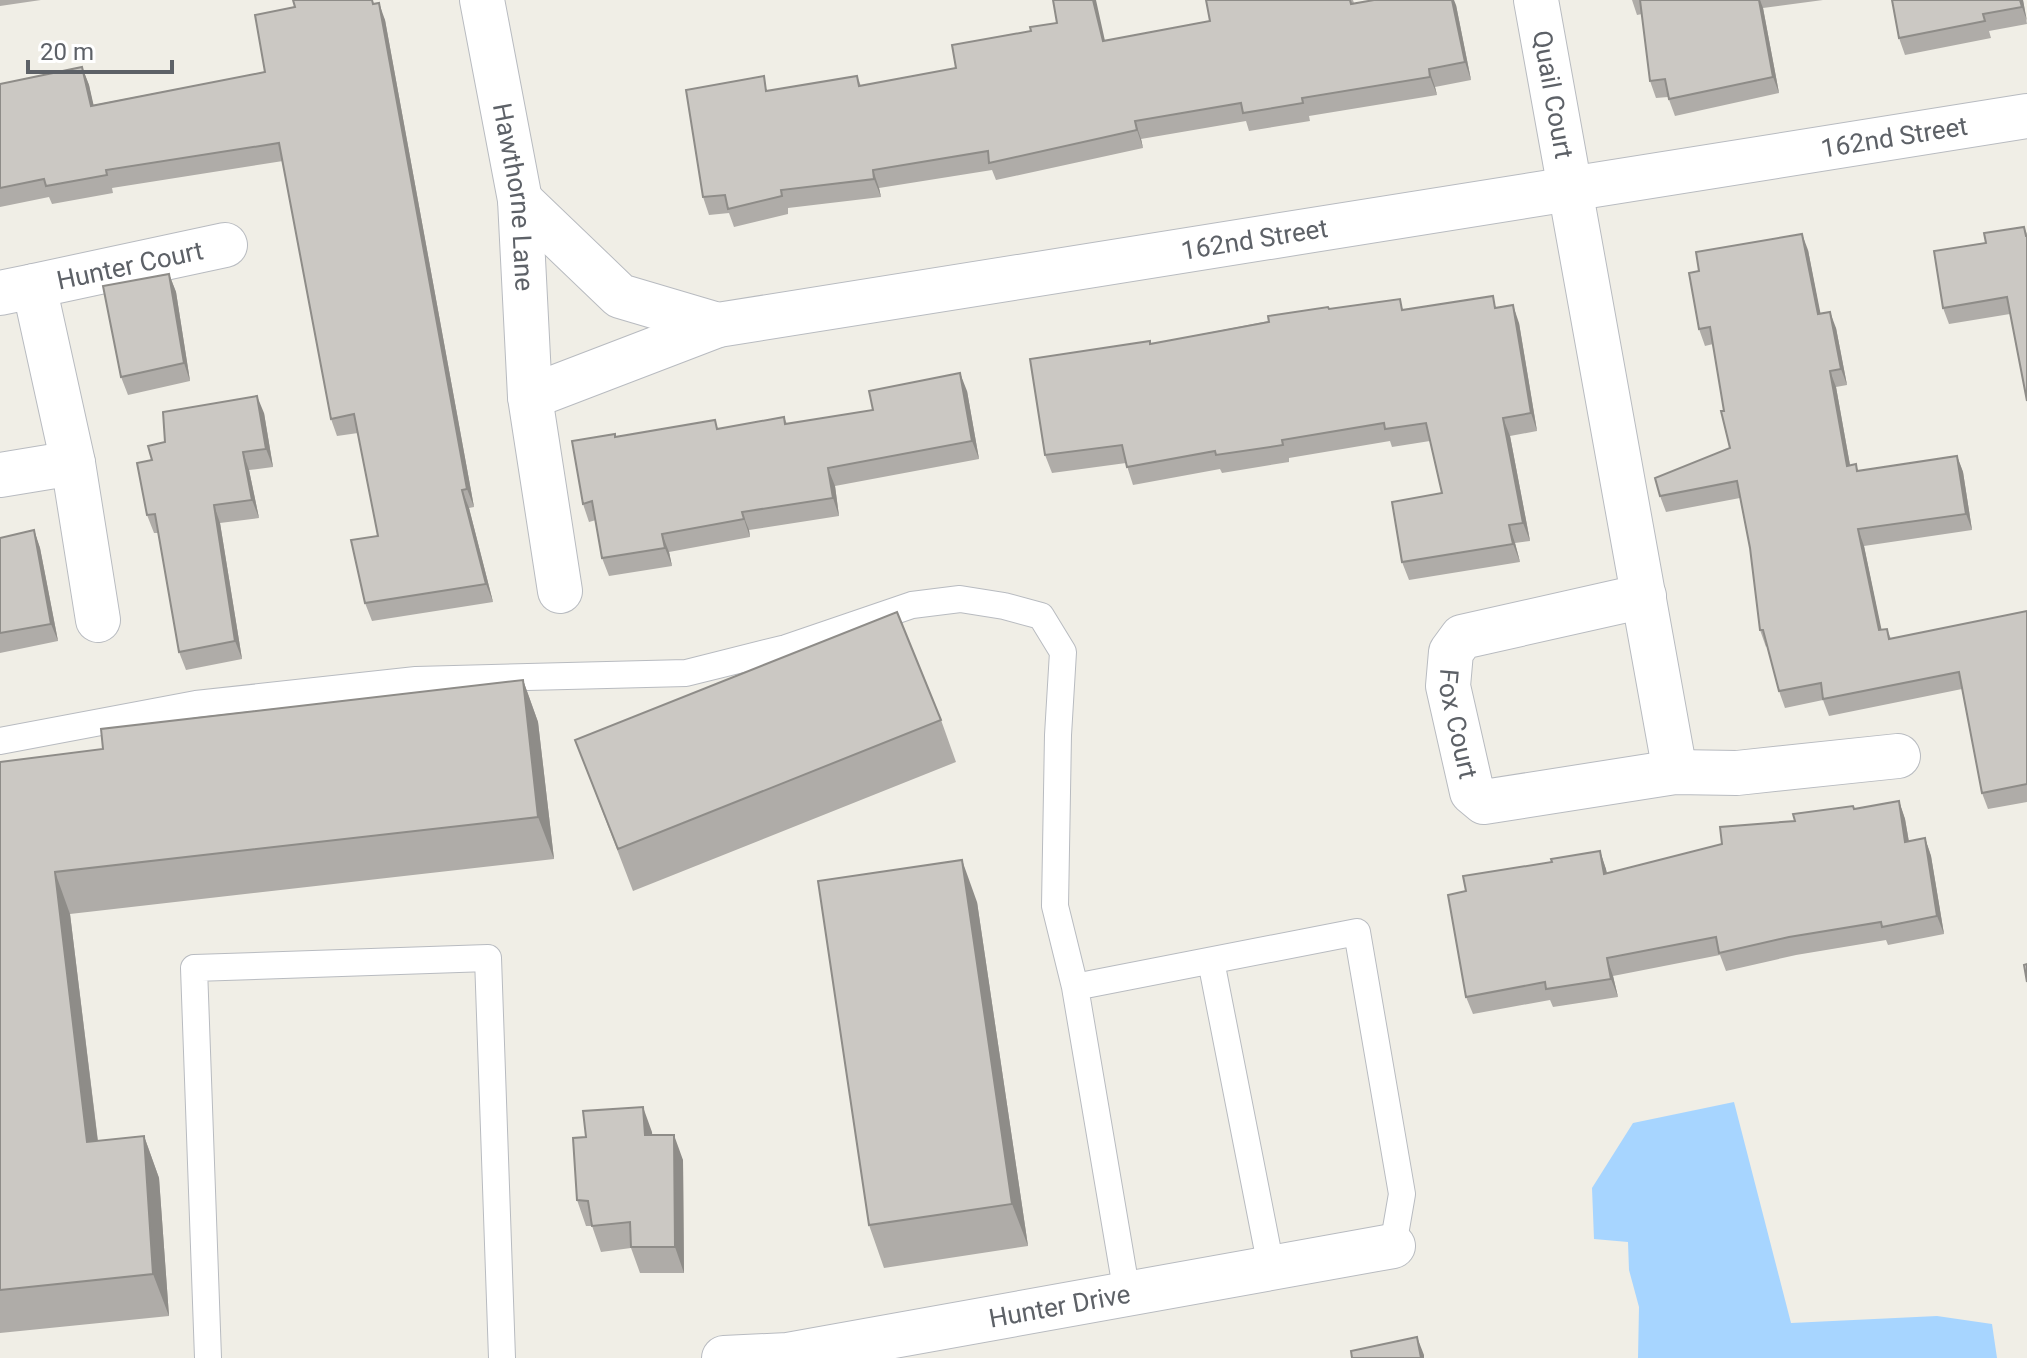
<svg xmlns="http://www.w3.org/2000/svg" width="2027" height="1358" viewBox="0 0 2027 1358" font-family="Roboto,sans-serif">
	<rect width="100%" height="100%" fill="#f0eee6"/>
	<path fill="#a7d5ff" d="M1734,1102L1791,1323L1937,1316L1992,1324L1997,1358H1638L1639,1307L1629,1270L1628,1242L1594,1239L1592,1188L1633,1123Z"/>
	<g fill="none" stroke-linecap="round" stroke-linejoin="round">
		<defs>
			<path id="service" d="M0,741L196,704L416,680L686,673L786,648L912,605L960,599L1004,606L1041,616L1063,652L1058,735L1055,906L1075,987
				M1211,961L1271,1267
				M1127,1294L1075,987L1357,932L1402,1194L1393,1246
				M208,1358L194,968L488,958L502,1358"/>
			<g id="minor">
				<path id="s1" d="M482,0L520,200L530,397L560,591"/>
				<path id="s2" d="M1536,0L1675,772"/>
				<path id="s3" d="M520,200L620,296L718,325L2027,116"/>
				<path id="s4" d="M34,286L225,245"/>
				<path d="M0,293L34,286L73,463L98,620"/>
				<path d="M530,397L718,325"/>
				<path d="M0,475L73,463"/>
				<path id="s5" d="M1644,596L1462,637L1451,652L1448,686L1472,792L1484,802L1675,772L1737,773L1898,756"/>
				<path id="s6" d="M724,1358L788,1355L1393,1246"/>
			</g>
		</defs>
		<use href="#service" stroke="#b8bbc0" stroke-width="28"/>
		<use href="#minor" stroke="#b8bbc0" stroke-width="46"/>
		<use href="#service" stroke="#fff" stroke-width="26"/>
		<use href="#minor" stroke="#fff" stroke-width="44"/>
	</g>
	<path fill="#afaca8" d="M0,0H41L0,6Z
		M1206,0H1353L1354,3L1456,5L1471,80L1435,87L1437,95L1309,116L1310,121L1249,131L1246,121L1141,139L1143,148L996,180L992,170L879,188L881,197L788,208V214L734,227L729,213L709,215L703,197L857,76L861,86L1210,21Z
		M1632,0H1823L1763,8L1779,93L1675,116L1668,97L1656,98L1650,81L1642,14L1637,15Z
		M2023,0L2027,24L1989,31L1991,38L1905,55L1899,38Z
		M376,3L385,20L474,507L469,508L493,602L372,621L365,603L378,536L358,433L337,436L331,419L283,161L112,188L113,193L52,204L49,197L0,207V84L82,67L89,85L93,105L265,72L295,7Z
		M2024,227L2027,234V401L2010,314L1949,324L1943,308L1986,243Z
		M1808,250L1820,314L1836,328L1847,385L1836,387L1850,465L1856,464L1858,471L1957,456L1963,472L1972,530L1864,546L1881,630L1887,629L1891,639L2027,611V802L1988,809L1982,793L1962,689L1829,716L1823,700L1785,708L1779,691L1767,646L1766,647L1760,630L1750,548L1740,498L1666,512L1660,496L1730,448L1713,344L1705,346L1699,329V271Z
		M169,274L176,292L190,381L128,395L121,377Z
		M1498,308L1519,323L1537,431L1510,436L1530,541L1515,543L1520,562L1409,580L1402,562L1442,493L1430,441L1392,447L1390,441L1289,458V462L1222,473L1220,469L1133,485L1126,463L1052,473L1045,455L1151,344L1329,309L1404,310Z
		M967,391L979,459L835,486L839,516L749,530L750,537L669,552L672,566L609,576L602,558L596,520L589,522L583,504L616,437L718,429L784,417L787,424L873,410Z
		M264,413L273,467L249,470L259,518L220,523L242,659L186,670L179,652L158,533H154L147,515L152,460Z
		M34,530L40,548L58,641L0,653V538Z
		M523,680L538,722L554,859L70,914L98,1141L144,1136L159,1178L169,1316L0,1333V762L103,749Z
		M941,720L956,762L633,891L575,740Z
		M1899,801L1905,819L1909,842L1925,838L1931,856L1944,934L1888,945L1886,940L1796,955L1726,971L1720,955L1613,976L1618,997L1553,1007L1550,1000L1473,1014L1466,997V891L1552,862L1600,851L1607,873L1722,844L1795,821Z
		M977,902L1028,1246L884,1268L869,1225Z
		M652,1132V1135L683,1160L684,1273H640L631,1248L601,1252L592,1226H586L577,1200Z"/>
	<path fill="#8e8c88" d="M1093,0H1096L1109,59L1103,41Z
		M1452,0H1454L1456,5L1471,80L1465,62Z
		M1759,0H1760L1763,8L1779,93L1773,77Z
		M2020,0H2023L2027,21L2022,7Z
		M379,3L385,20L474,507L467,489Z
		M82,67L89,85L98,124L91,106Z
		M1429,69L1435,87L1437,95L1430,77Z
		M1135,121L1141,139L1143,148L1137,130Z
		M873,170L879,188L881,197L874,179Z
		M1802,234L1808,250L1824,331L1818,314Z
		M169,274L176,292L190,381L184,363Z
		M1513,305L1519,323L1537,431L1531,413Z
		M1830,312L1836,328L1847,385L1841,369Z
		M1830,371L1836,387L1853,482L1847,466Z
		M960,373L967,391L979,459L972,441Z
		M257,396L264,413L273,467L266,449Z
		M1503,418L1510,436L1530,541L1523,523Z
		M243,452L249,470L259,518L252,500Z
		M1957,456L1963,472L1972,530L1966,514Z
		M828,468L835,486L839,516L833,498Z
		M462,490L469,508L493,602L486,584Z
		M214,505L220,523L242,659L235,641Z
		M742,512L749,530L750,537L744,519Z
		M1509,525L1515,543L1520,562L1513,544Z
		M1858,529L1864,546L1885,646L1879,630Z
		M34,530L40,548L58,641L51,624Z
		M662,534L669,552L672,566L665,548Z
		M523,680L538,722L554,859L538,817Z
		M1899,801L1905,819L1912,860L1905,842Z
		M1925,838L1931,856L1944,934L1937,916Z
		M1600,851L1606,869L1610,892L1604,874Z
		M962,860L977,902L1028,1246L1012,1204Z
		M55,872L70,914L103,1184L87,1142Z
		M1607,958L1613,976L1618,997L1611,979Z
		M643,1107L652,1132L654,1160L645,1135Z
		M674,1135L683,1160L684,1273L675,1247Z
		M144,1136L159,1178L169,1316L153,1274Z
		M1417,1337L1424,1355V1358H1421Z"/>
	<path fill="#cbc8c3" stroke="#8e8c88" stroke-width="2" d="M293,0H372L373,4L379,3L467,489L462,490L486,584L365,603L351,540L378,536L354,414L331,419L279,143L106,170L107,175L46,186L44,179L0,188V84L82,67L91,106L265,72L255,15L295,7Z
		M1053,0H1093L1103,41L1210,21L1206,0H1350L1351,4L1374,0H1452L1465,62L1429,69L1430,77L1302,98L1303,103L1243,113L1241,103L1135,121L1137,130L989,163L988,151L873,170L874,179L781,190L782,196L728,209L725,195L703,197L686,90L764,76L766,91L857,76L859,86L956,68L952,45L1031,31L1030,27L1057,23Z
		M1640,0H1759L1773,77L1669,99L1665,79L1650,81Z
		M1892,0H2020L2022,7L1983,14L1985,21L1899,38Z
		M2024,227L2026,236H2027V401L2007,297L1943,308L1934,251L1986,243L1984,233Z
		M1802,234L1818,314L1830,312L1841,369L1830,371L1847,466L1856,464L1857,471L1957,456L1966,514L1858,529L1879,630L1887,629L1889,639L2027,611V784L1982,793L1959,672L1823,699L1821,683L1779,691L1763,630H1760L1750,548L1737,481L1660,496L1655,478L1730,448L1721,411H1724L1710,327L1699,329L1689,273L1699,271L1696,252Z
		M169,274L184,363L121,377L103,286Z
		M1493,296L1495,308L1513,305L1531,413L1503,418L1523,523L1509,525L1513,544L1402,562L1392,502L1442,493L1426,423L1385,429L1384,423L1282,440L1283,445L1216,455L1215,451L1127,467L1122,445L1045,455L1030,359L1150,341V344L1269,322L1268,316L1328,307L1329,309L1400,299L1402,310Z
		M960,373L972,441L828,468L833,498L742,512L744,519L662,534L665,548L602,558L592,501L583,504L572,441L615,434V437L715,420L717,429L784,417L785,424L873,410L869,391Z
		M257,396L266,449L243,452L252,500L214,505L235,641L179,652L155,514L147,515L137,463L152,460L148,446L165,442L163,412Z
		M34,530L51,624L0,633V538Z
		M897,612L941,720L618,849L575,740Z
		M523,680L538,817L55,872L87,1142L144,1136L153,1274L0,1290V762L103,749L101,729Z
		M1899,801L1905,842L1925,838L1937,916L1882,927L1881,922L1789,937L1719,953L1716,937L1607,958L1611,979L1546,989L1545,982L1466,997L1448,895L1466,891L1463,876L1552,862L1551,859L1600,851L1604,874L1722,844L1720,827L1795,821L1793,814L1853,806L1854,809Z
		M962,860L1012,1204L869,1225L818,881Z
		M2027,964V982L2024,965Z
		M643,1107L645,1135H674L675,1247H631L630,1222L592,1226L588,1201L577,1200L573,1138L586,1137L583,1111Z
		M1417,1337L1421,1358H1352L1351,1351Z"/>
	<g text-anchor="middle" stroke-width="6" stroke-linejoin="round" paint-order="stroke">
		<g font-size="26" fill="#5d6167" stroke="#fff">
			<text dy="9" stroke="none"><textPath href="#s2" startOffset="96">Quail Court</textPath></text>
			<text dy="9" stroke="none"><textPath href="#s3" startOffset="1432">162nd Street</textPath></text>
			<text dy="9" stroke="none"><textPath href="#s1" startOffset="200">Hawthorne Lane</textPath></text>
			<text dy="9" stroke="none"><textPath href="#s3" startOffset="784">162nd Street</textPath></text>
			<text dy="9" stroke="none"><textPath href="#s4" startOffset="98">Hunter Court</textPath></text>
			<text dy="9" stroke="none"><textPath href="#s5" startOffset="278">Fox Court</textPath></text>
			<text dy="9" stroke="none"><textPath href="#s6" startOffset="340">Hunter Drive</textPath></text>
		</g>
	</g>
	<path d="M28 60v12h144v-12" fill="none" stroke="#5d6167" stroke-width="4"/>
	<text x="40" y="60" font-size="24" fill="#5d6167" stroke="#ffffff" stroke-width="6" paint-order="stroke">20 m</text>
</svg>
